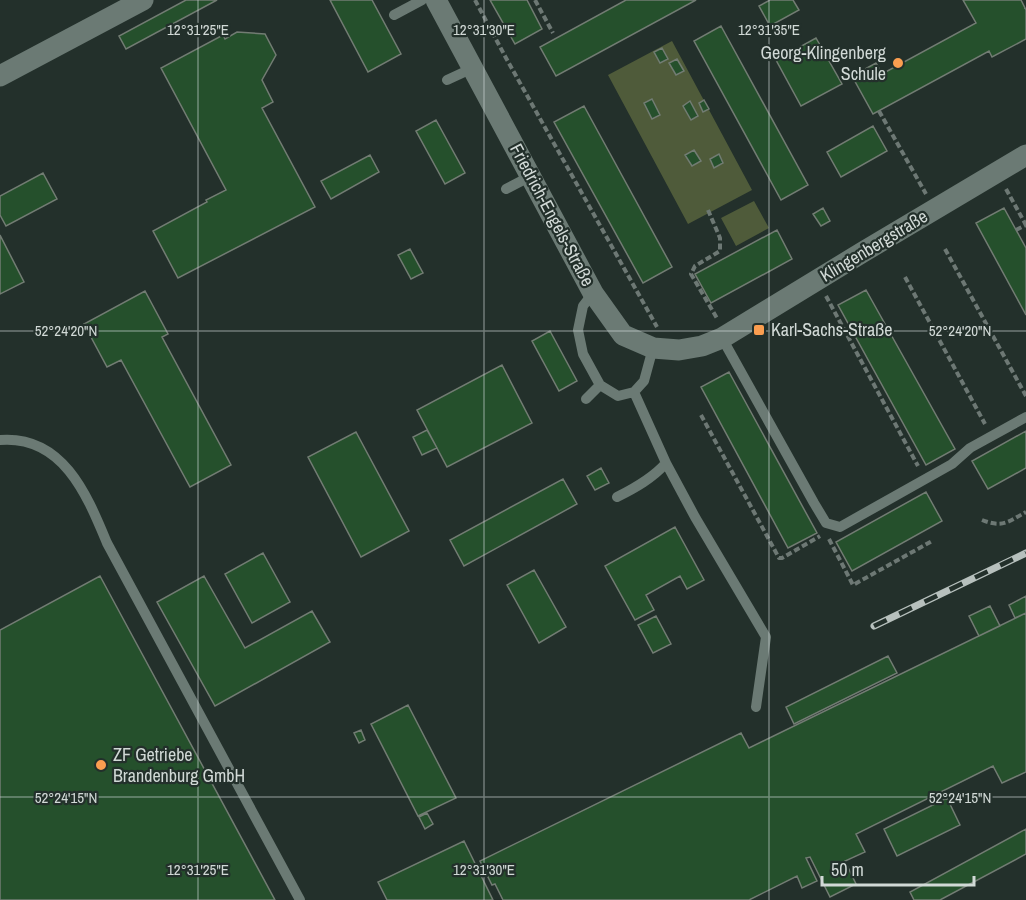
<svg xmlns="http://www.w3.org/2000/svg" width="1026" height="900" viewBox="0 0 1026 900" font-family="'Archivo Narrow',sans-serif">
	<rect width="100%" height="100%" fill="#23302b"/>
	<path fill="#4f5b3a" d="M672,41L752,190L688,224L608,75Z
		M754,201L769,228L736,246L721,218Z"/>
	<path fill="#25502c" stroke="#727c73" stroke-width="1.5" d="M186,0H217L126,49L119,36Z
		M330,0H372L401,54L368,72Z
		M490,0H527L542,29L515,44Z
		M626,0H696L556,76L540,47Z
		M770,0H793L799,10L770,26L759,6Z
		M963,0H1021L1026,10V39L992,57L989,51L873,114L852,76L876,63L882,74L976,23Z
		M721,26L808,185L781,200L694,41Z
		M237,32L265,34L276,55L262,80L273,102L262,108L315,207L178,278L153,231L207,202L206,200L226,190L161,68L223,35L225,39Z
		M816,38L842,84L801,106L776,60Z
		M662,48L668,59L660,63L654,52Z
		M677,59L684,71L676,75L669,63Z
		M652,99L660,115L652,119L644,103Z
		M704,100L709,109L703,112L699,103Z
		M690,101L698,116L691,120L683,106Z
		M584,106L672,267L643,283L554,122Z
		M436,120L465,173L445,184L416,131Z
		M873,126L887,151L841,177L827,152Z
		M694,150L701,161L692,166L685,155Z
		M719,154L723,163L714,168L710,159Z
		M370,155L379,172L331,199L321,181Z
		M43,173L57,199L6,226L0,215V196Z
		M823,208L830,221L821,226L813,214Z
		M1004,208L1026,248V315L976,223Z
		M777,230L792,259L711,303L695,274Z
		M0,235L24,282L0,294Z
		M410,249L423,273L411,279L398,255Z
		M866,290L955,449L926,465L838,305Z
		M145,291L168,334L162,337L231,465L190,487L121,360L107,367L84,324Z
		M550,331L577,381L559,391L532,341Z
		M502,365L532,423L447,467L417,410Z
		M729,372L817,533L788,548L701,387Z
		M427,430L437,448L422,455L413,437Z
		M1026,431V468L988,489L972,461Z
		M356,432L409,531L361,557L308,457Z
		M601,468L609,483L595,490L587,476Z
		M563,479L577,504L464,566L450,540Z
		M926,492L942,521L852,571L836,542Z
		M675,527L704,580L687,589L680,576L646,595L654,610L635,620L605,566Z
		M263,553L290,602L252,623L225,574Z
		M534,570L566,627L539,643L507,585Z
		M100,576L275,900H0V630Z
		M204,576L245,648L312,611L330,642L215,706L157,602Z
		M1026,596V613L1015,618L1009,605Z
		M990,606L1000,626L979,636L969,616Z
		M1026,613V772L1002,783L993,766L856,834L865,852L845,861L856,884L830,897L810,857L806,858L817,881L802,888L797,876L749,900H503L495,884L492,885L480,861L741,733L749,748Z
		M656,616L671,644L653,653L638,625Z
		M888,656L897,673L794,724L786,707Z
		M408,705L456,798L418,816L371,724Z
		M361,730L365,740L359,743L354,733Z
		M947,798L960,825L897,856L884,829Z
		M427,813L433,824L425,829L419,817Z
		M1026,829V854L940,900H914L910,892Z
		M464,841L493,900H387L378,882Z"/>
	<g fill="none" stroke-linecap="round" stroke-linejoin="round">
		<path stroke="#6d7874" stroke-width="4" stroke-dasharray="6 3" stroke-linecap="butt" d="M475,0L506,58L657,327
			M535,0L553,33
			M1026,9V8
			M879,111L926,194
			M1006,189L1026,225
			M708,210L720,238V251L695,266L691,274L718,320
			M1016,230L1026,225
			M945,249L1026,396
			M905,277L985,424
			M826,296L918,466
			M845,332L851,329
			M701,415L779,558H782L820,536
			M982,520C1002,528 1008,522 1026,512
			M829,539L853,585L932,541"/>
		<path stroke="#6b7a74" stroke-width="10" d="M394,15L422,0
			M447,80L473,68
			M506,189L531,176
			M593,293L583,306L578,330L583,354L600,385L618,396L634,392L644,381L653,348
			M722,338L814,503L826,523L840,527L952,464L970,448L1026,417
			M586,399L600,385
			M0,440C63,435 87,495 107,543L300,900
			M666,463L695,517L766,637L756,707
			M617,497C635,488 653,478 666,463L634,392"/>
		<path stroke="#6b7a74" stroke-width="21" d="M436,0L593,293L623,335L653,348L679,350L702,346L722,338L863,252L1026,155
			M0,76L143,0"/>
		<defs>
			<path id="rail" d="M874,626L1026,553"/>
		</defs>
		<use href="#rail" stroke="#b7c0bd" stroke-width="7"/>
		<use href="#rail" stroke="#23302b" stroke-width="4.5" stroke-dasharray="14" stroke-linecap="butt"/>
	</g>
	<path fill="none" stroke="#d1d9d6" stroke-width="1.5" stroke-opacity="0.45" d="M198,0V900M484,0V900M769,0V900M0,331H1026M0,797H1026"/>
	<g fill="#fb9e50" stroke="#23302b" stroke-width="2">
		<circle cx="898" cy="63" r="6"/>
		<rect x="753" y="324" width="12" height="12" rx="3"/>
		<circle cx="101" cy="765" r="6"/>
	</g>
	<g text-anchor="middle" stroke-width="4.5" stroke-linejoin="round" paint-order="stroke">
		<g font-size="18" fill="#d1d9d6" stroke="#23302b" text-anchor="start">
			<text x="886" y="59" text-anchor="end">Georg-Klingenberg<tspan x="886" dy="21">Schule</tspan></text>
			<text x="771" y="336">Karl-Sachs-Straße</text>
			<text x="113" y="761">ZF Getriebe<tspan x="113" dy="21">Brandenburg GmbH</tspan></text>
		</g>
		<g font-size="18" fill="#d1d9d6" stroke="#23302b">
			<text transform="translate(552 215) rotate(62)" y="6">Friedrich-Engels-Straße</text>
			<text transform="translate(874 246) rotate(-31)" y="6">Klingenbergstraße</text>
		</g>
	</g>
	<g font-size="15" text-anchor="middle" fill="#d1d9d6" stroke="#23302b" stroke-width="4.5" stroke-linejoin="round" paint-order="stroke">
		<text x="198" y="35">12°31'25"E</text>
		<text x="484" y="35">12°31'30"E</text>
		<text x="769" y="35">12°31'35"E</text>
		<text x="66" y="336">52°24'20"N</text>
		<text x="960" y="336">52°24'20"N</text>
		<text x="66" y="803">52°24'15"N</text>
		<text x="960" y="803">52°24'15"N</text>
		<text x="198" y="875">12°31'25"E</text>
		<text x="484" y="875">12°31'30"E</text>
	</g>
	<path d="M822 876v9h152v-9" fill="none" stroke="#d1d9d6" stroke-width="3"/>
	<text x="831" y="876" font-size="18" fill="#d1d9d6" stroke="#23302b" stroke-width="4.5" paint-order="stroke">50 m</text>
</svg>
